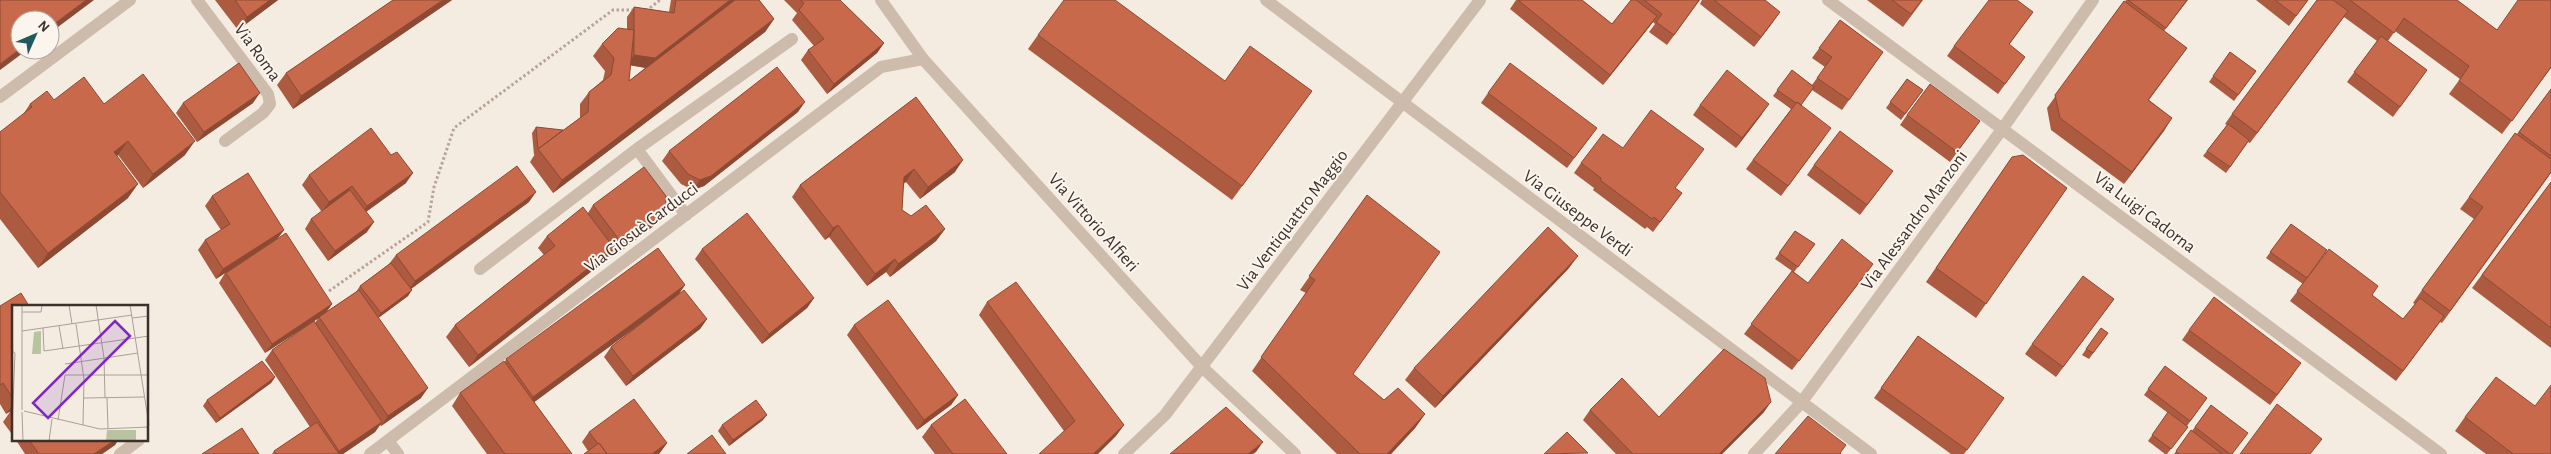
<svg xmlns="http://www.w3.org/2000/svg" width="2551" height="454" viewBox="0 0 2551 454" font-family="'Alegreya Sans',sans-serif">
	<rect width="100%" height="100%" fill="#f4ebe1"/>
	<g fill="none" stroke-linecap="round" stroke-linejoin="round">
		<path stroke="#b9a596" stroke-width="3" stroke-dasharray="2.5 2.5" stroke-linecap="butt" d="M646,11L660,0
			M329,291L428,222L434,187L454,128L613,10H635"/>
		<path stroke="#cdbbac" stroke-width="12" d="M197,0L268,94L270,104L263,113L225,141
			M881,0L923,59
			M0,97L130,0
			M637,149L686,215
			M480,269L637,149L792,39
			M388,441L398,454
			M120,454L139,440"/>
		<path stroke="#cdbbac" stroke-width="12" d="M1266,0L1871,454
			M1828,0L2441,454
			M370,454L881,67L923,59L1202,367L1295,454
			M1124,454L1165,415L1480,0
			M1754,454L1801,403L2003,128L2093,0"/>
	</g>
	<path fill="#ac5a40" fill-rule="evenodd" d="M215,0H278L238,30Z
		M393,0H452L293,109L277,85L286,73Z
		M671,0H759L774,19L765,32L553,193L530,162L535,154L534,155L532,133L536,127L562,131L580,118V104L589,92L603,80L605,71L593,56L602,44L627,29V17L634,7L669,12ZM630,65L645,68L629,81Z
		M784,0H840L884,43L877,53L827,94L801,60L808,50L814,46L792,20L797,13Z
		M1516,0H1582L1612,24L1631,0H1700L1667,45L1649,32L1655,24L1653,22L1603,85L1510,9Z
		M1702,0H1765L1773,22L1754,47L1700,4Z
		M1867,0H1923L1903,27Z
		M2126,0H2188L2164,31L2187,48L2149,100L2172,118L2124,184L2051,130L2047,108L2124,1L2125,2Z
		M2256,0H2308L2289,26Z
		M2317,0H2457L2497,30L2551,0V68L2502,134L2449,94L2460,79L2395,31L2388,41L2427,70L2393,117L2347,82L2377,41L2344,17L2250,143L2248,142L2226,173L2203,156L2227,125L2225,124L2232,114Z
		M2033,12L2009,45L2025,57L1998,94L1947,56L1954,46Z
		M1840,20L1883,52L1842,110L1812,90L1801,105L1824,138L1781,196L1746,169L1791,109L1773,96L1792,70L1812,85L1825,67L1812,58Z
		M1038,35L1225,81L1312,91L1232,200L1028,49Z
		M2230,52L2256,71L2234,101L2209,82Z
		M1907,79L1923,90L1901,120L1886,108Z
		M2551,89V173L2442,323L2440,322L2396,381L2290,301L2303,284L2266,258L2291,224L2308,277L2372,295L2403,319L2415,304L2413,303L2422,290L2474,219L2460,209L2469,197L2517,134Z
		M1488,93L1597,128L1567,168L1481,103Z
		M916,97L955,172L920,199L906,182L903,183L902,210L911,216L945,229L936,241L890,277L886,272L867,286L829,237L825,240L792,197L800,185Z
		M54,100L104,104L185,155L143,188L118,155L117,156L128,198L38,268L0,219V132L22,116L30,104Z
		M183,103H253L197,142L176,113Z
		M1700,105L1762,114L1736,148L1693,115Z
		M798,112L704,186L693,190L681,184L662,161L669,151Z
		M1907,115L1980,121L1950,162L1900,125Z
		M2012,157L2067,188L1976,318L1926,282Z
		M1581,163L1675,188L1682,193L1653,232L1647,227L1645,229L1593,190L1594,188L1574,173Z
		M1814,165L1893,171L1860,215L1807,175Z
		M309,175L406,183L366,212L367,232L328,261L305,229L311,219L322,212L302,185Z
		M2551,182V348L2472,288Z
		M1367,195L1353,374L1384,400L1425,414L1415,428L1391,454H1337L1252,371L1306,293L1300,290Z
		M212,196L284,230L278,238L332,304L325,314L265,353L219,283L225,273L216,279L198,250L205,240L221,230L205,206Z
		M529,202L411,289L408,296L378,318L421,398L381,426L380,425L375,432L343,454H272L274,451L310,427L265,360L272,350L315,323L319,317L356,292L360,286L389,264L396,255Z
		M593,205L666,211L660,221L616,255L612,251L606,260L469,367L446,337L455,325L544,255L538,248L547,236L588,213Z
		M1795,231L1815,244L1794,272L1808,283L1873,264L1792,370L1744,334L1792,271L1775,259Z
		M702,249L814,298L807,308L762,344L695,259Z
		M1569,268L1435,408L1405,380L1414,368Z
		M685,285L679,294L707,319L700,329L626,386L604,357L611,347L638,326L534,402L572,454H487L452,406L460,393L505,362L506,359Z
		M2114,299L2056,377L2025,354L2032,344Z
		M987,302L1124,425L1115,437L1064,431L979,315Z
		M0,306H14V409L6,414L0,404Z
		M854,325L958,395L951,405L917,430L847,335Z
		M2101,328L2108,333L2089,359L2082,355Z
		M2189,330L2294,373L2270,405L2182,340Z
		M1918,336L2004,398L1964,454H1951L1874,398Z
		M2165,366L2207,398L2187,426L2188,427L2167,454H2165L2148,441L2168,413L2144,395Z
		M275,377L271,383L216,423L203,406L207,400Z
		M2211,405L2233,454H2174L2192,431Z
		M2535,406L2551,454H2486L2455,431L2465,417Z
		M14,409V437L3,422L10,412Z
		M1590,410L1659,417L1764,412L1722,454H1616L1583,420Z
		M763,420L729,446L718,431L722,425Z
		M931,425L1007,454H935L922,437Z
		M589,432L667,443L659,454H584L588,451L582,442Z
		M16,440H118L115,445L102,454H25Z"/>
	<path fill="#8c4a34" d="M86,0H94L50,33V27Z
		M270,0H278L238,30L247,17Z
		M443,0H452L293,109L301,96Z
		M730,0H736L648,68L627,65L634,55Z
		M1780,12L1773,22L1754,47L1761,37Z
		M1657,16L1650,26L1603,85L1610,75Z
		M774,19L765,32L553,193L562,180Z
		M884,43L877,53L827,94L834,84Z
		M20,49V50H27L0,70V64Z
		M260,93L253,103L197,142L204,132Z
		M805,102L798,112L704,186L693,190L700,180Z
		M1769,104L1762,114L1736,148L1742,138Z
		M2172,118L2164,131L2124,184L2132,172Z
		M128,141L118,155L104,166L114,152Z
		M195,141L185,155L143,188L153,174Z
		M963,160L955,172L920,199L928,187Z
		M914,169L906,182L895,190L904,177Z
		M413,173L406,183L360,216L367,206Z
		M138,184L128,198L38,268L48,253Z
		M352,186L345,195L322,212L329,202Z
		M536,192L529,202L408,291L415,281Z
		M666,211L660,221L616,255L623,245Z
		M374,222L367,232L328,261L335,251Z
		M838,225L829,237L825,240L833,228Z
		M945,229L936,241L890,277L898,264Z
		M284,230L277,239L216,279L223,269Z
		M614,248L606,260L469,367L478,355Z
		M1578,256L1569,268L1435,408L1443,396Z
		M895,259L886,272L867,286L875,274Z
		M1873,264L1866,274L1792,370L1799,361Z
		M685,285L676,297L525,409L533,397Z
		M412,290L408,296L377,319L381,313Z
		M814,298L807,308L762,344L769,334Z
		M332,304L325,314L265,353L272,344Z
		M707,319L700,329L626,386L633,376Z
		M275,377L271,383L216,423L220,418Z
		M428,388L421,398L381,426L388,416Z
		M958,395L951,405L917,430L924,420Z
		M1771,402L1764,412L1722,454H1719Z
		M14,403V409L6,414Z
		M1425,414L1415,428L1391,454H1387Z
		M767,415L763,420L729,446L733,440Z
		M382,422L375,432L343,454H337L339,451Z
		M1124,425L1115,437L1098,454H1093Z
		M115,440H118L115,445L102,454H94Z
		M1263,442L1256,452L1253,454H1248Z
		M667,443L659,454H652Z"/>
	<path fill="#c8694b" stroke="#8c4a34" d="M0,0H86L50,27V20H20V49L0,64Z
		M235,0H270L247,17Z
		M393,0H443L301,96L286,73Z
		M676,0H730L655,58L634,55V7L674,13Z
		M735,0H759L774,19L562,180L538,149L588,112L589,92L611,75L614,58L602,44L618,28L634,30L629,81Z
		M800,0H840L884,43L834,84L808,50L824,39L799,10L804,3Z
		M1064,0H1115L1225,81L1250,46L1312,91L1242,186L1038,35Z
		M1518,0H1582L1612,24L1631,0H1636L1657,16L1610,75Z
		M1644,0H1699L1674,35L1656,22L1662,14Z
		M1714,0H1765L1780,12L1761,37Z
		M1892,0H1922L1911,14Z
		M1989,0H2017L2033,12L2009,44L2025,57L2005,84L1954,46Z
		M2128,0H2187L2166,28Z
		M2275,0H2308L2296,16Z
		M2317,0H2333L2348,11L2257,133L2232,114Z
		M2350,0H2457L2497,30L2518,0H2551V67L2512,121L2459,81L2469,66L2404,18L2394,33Z
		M2124,1L2187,48L2148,100L2172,118L2132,172L2060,118L2055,95Z
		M1840,20L1883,52L1849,100L1817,78L1832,57L1819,48Z
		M2381,36L2427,70L2400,107L2354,72Z
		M2230,52L2256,71L2238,95L2213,76Z
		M239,63L260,93L204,132L183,103Z
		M1510,63L1597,128L1574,158L1488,93Z
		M777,67L805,102L711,176L700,180L688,174L669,151Z
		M1727,70L1769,104L1742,138L1700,105Z
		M1792,70L1814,87L1801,105L1797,102L1796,103L1777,90Z
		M143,74L195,141L153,174L128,141L114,152L138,184L48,253L0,192V132L32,107L30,104L47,91L54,100L84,77L104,104Z
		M1907,79L1923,90L1905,114L1890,102Z
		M1930,84L1980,121L1957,152L1907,115Z
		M2551,89V156L2519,132Z
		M916,97L963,160L928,187L914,169L904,177L902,210L911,216L926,205L945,229L898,264L895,259L875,274L838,225L833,228L800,185Z
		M1797,102L1831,128L1788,186L1753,160Z
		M1651,110L1704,149L1675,188L1682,193L1660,222L1654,217L1652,219L1600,180L1601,178L1581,163L1603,134L1623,148Z
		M2228,124L2249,140L2230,167L2207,151Z
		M536,127L563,130L538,149Z
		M371,128L391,155L397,152L413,173L367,206L352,186L329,202L309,175Z
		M1840,131L1893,171L1867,205L1814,165Z
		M2515,133L2551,159V172L2450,311L2422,290L2483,207L2469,197Z
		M2023,155L2067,188L1986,304L1936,268L2012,157Z
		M517,166L536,192L415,281L396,255Z
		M644,167L666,196V211L623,245L593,205Z
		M248,173L284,230L223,269L205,240L230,224L212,196Z
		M2551,182V328L2482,275Z
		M350,190L374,222L335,251L311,219Z
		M1367,195L1440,252L1353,374L1384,400L1398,388L1425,414L1387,454H1360L1261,357L1315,280L1309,276Z
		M583,207L614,248L478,355L455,325L555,246L547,236Z
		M747,213L814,298L769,334L702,249Z
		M2291,224L2327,250L2307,278L2270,252Z
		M1548,227L1578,256L1443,396L1414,368Z
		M1795,231L1815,244L1798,267L1779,253Z
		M286,233L332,304L272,344L226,273Z
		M1842,239L1873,264L1799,361L1751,324L1792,271L1808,283Z
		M658,248L685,285L533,397L506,359Z
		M2329,249L2378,286L2372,295L2403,319L2420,298L2444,316L2403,371L2297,291Z
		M391,263L412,290L381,313L360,286Z
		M2083,276L2114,299L2063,367L2032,344Z
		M1016,282L1124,425L1093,454H1039L1075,421L987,302Z
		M359,290L428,388L388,416L319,317Z
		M684,290L707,319L633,376L611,347Z
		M21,293L29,306H14V400L3,383L0,385V306Z
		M2214,297L2301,363L2277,395L2189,330Z
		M888,300L958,395L924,420L854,325Z
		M314,321L382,422L339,451L272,350Z
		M2101,328L2108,333L2093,353L2086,349Z
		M1918,336L2004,398L1967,450L1881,388Z
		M1724,349L1765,378L1771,402L1719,454H1633L1590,410L1622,378L1659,417Z
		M262,361L275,377L220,418L207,400Z
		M504,361L572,454H505L460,393Z
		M2165,366L2207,398L2190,421L2148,389Z
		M2496,377L2535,406L2551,385V454H2513L2465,417Z
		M634,399L667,443L652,454H607L599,443L598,444L589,432Z
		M965,399L1007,454H953L931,425Z
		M756,400L767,415L733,440L722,425Z
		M2277,404L2322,439L2310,454H2240Z
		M2211,405L2248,433L2232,454H2230L2195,427Z
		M1226,407L1263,442L1248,454H1170Z
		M14,409V417L10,412Z
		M2168,412L2188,427L2171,449L2152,435Z
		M1808,416L1846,445L1840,453L1841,454H1775Z
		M317,422L339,454H276L274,451Z
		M242,428L259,454H202Z
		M2191,430L2222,454H2179L2176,451Z
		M1567,432L1588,453L1544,454Z
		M712,435L726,454H687Z
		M29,440H115L94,454H39Z
		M599,443L607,454H584Z"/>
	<g text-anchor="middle" stroke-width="4" stroke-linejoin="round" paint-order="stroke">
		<g font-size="18" fill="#3b302b" stroke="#fbf5ee">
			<text transform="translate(258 52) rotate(54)" y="6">Via Roma</text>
			<text transform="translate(2145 212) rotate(37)" y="6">Via Luigi Cadorna</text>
			<text transform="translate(1578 213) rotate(37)" y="6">Via Giuseppe Verdi</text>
			<text transform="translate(1292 220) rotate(-53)" y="6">Via Ventiquattro Maggio</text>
			<text transform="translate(1914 220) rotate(-54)" y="6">Via Alessandro Manzoni</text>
			<text transform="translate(1094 222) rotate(48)" y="6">Via Vittorio Alfieri</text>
			<text transform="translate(641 227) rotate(-37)" y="6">Via Giosuè Carducci</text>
		</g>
	</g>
	<g transform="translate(12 305)">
		<rect width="136" height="136" fill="#f4ebe1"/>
		<path d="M29,26V49H20L22,27ZM95,125H124V136H94Z" fill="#b8c4a0"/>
		<path fill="none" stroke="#aaa098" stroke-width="1" d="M10,0V105M57,0L60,19M84,0L92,53L93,93M118,0L137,120M10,7H29L30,0M120,13L137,11M64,19L72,74L71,120M47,21L51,44M31,23L32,46L137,31M10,26L120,10M0,46L3,48L0,123M53,59L126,48M72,93L132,92M95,93L96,124M12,106L88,124L137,122M10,107L11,136M46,115L53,70H137M37,136L40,114"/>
		<path fill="#7b2cbf" fill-opacity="0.15" stroke="#7b2cbf" stroke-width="2.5" d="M103,16L118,31L36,113L21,98Z"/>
		<rect width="136" height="136" fill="none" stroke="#3b302b" stroke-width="2.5"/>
	</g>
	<g transform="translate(35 35) rotate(45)"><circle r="24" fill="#fbf5ee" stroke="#aea6a0"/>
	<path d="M0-4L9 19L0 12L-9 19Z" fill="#1f5a5e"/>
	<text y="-8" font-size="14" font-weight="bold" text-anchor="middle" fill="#3b302b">N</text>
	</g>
</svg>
